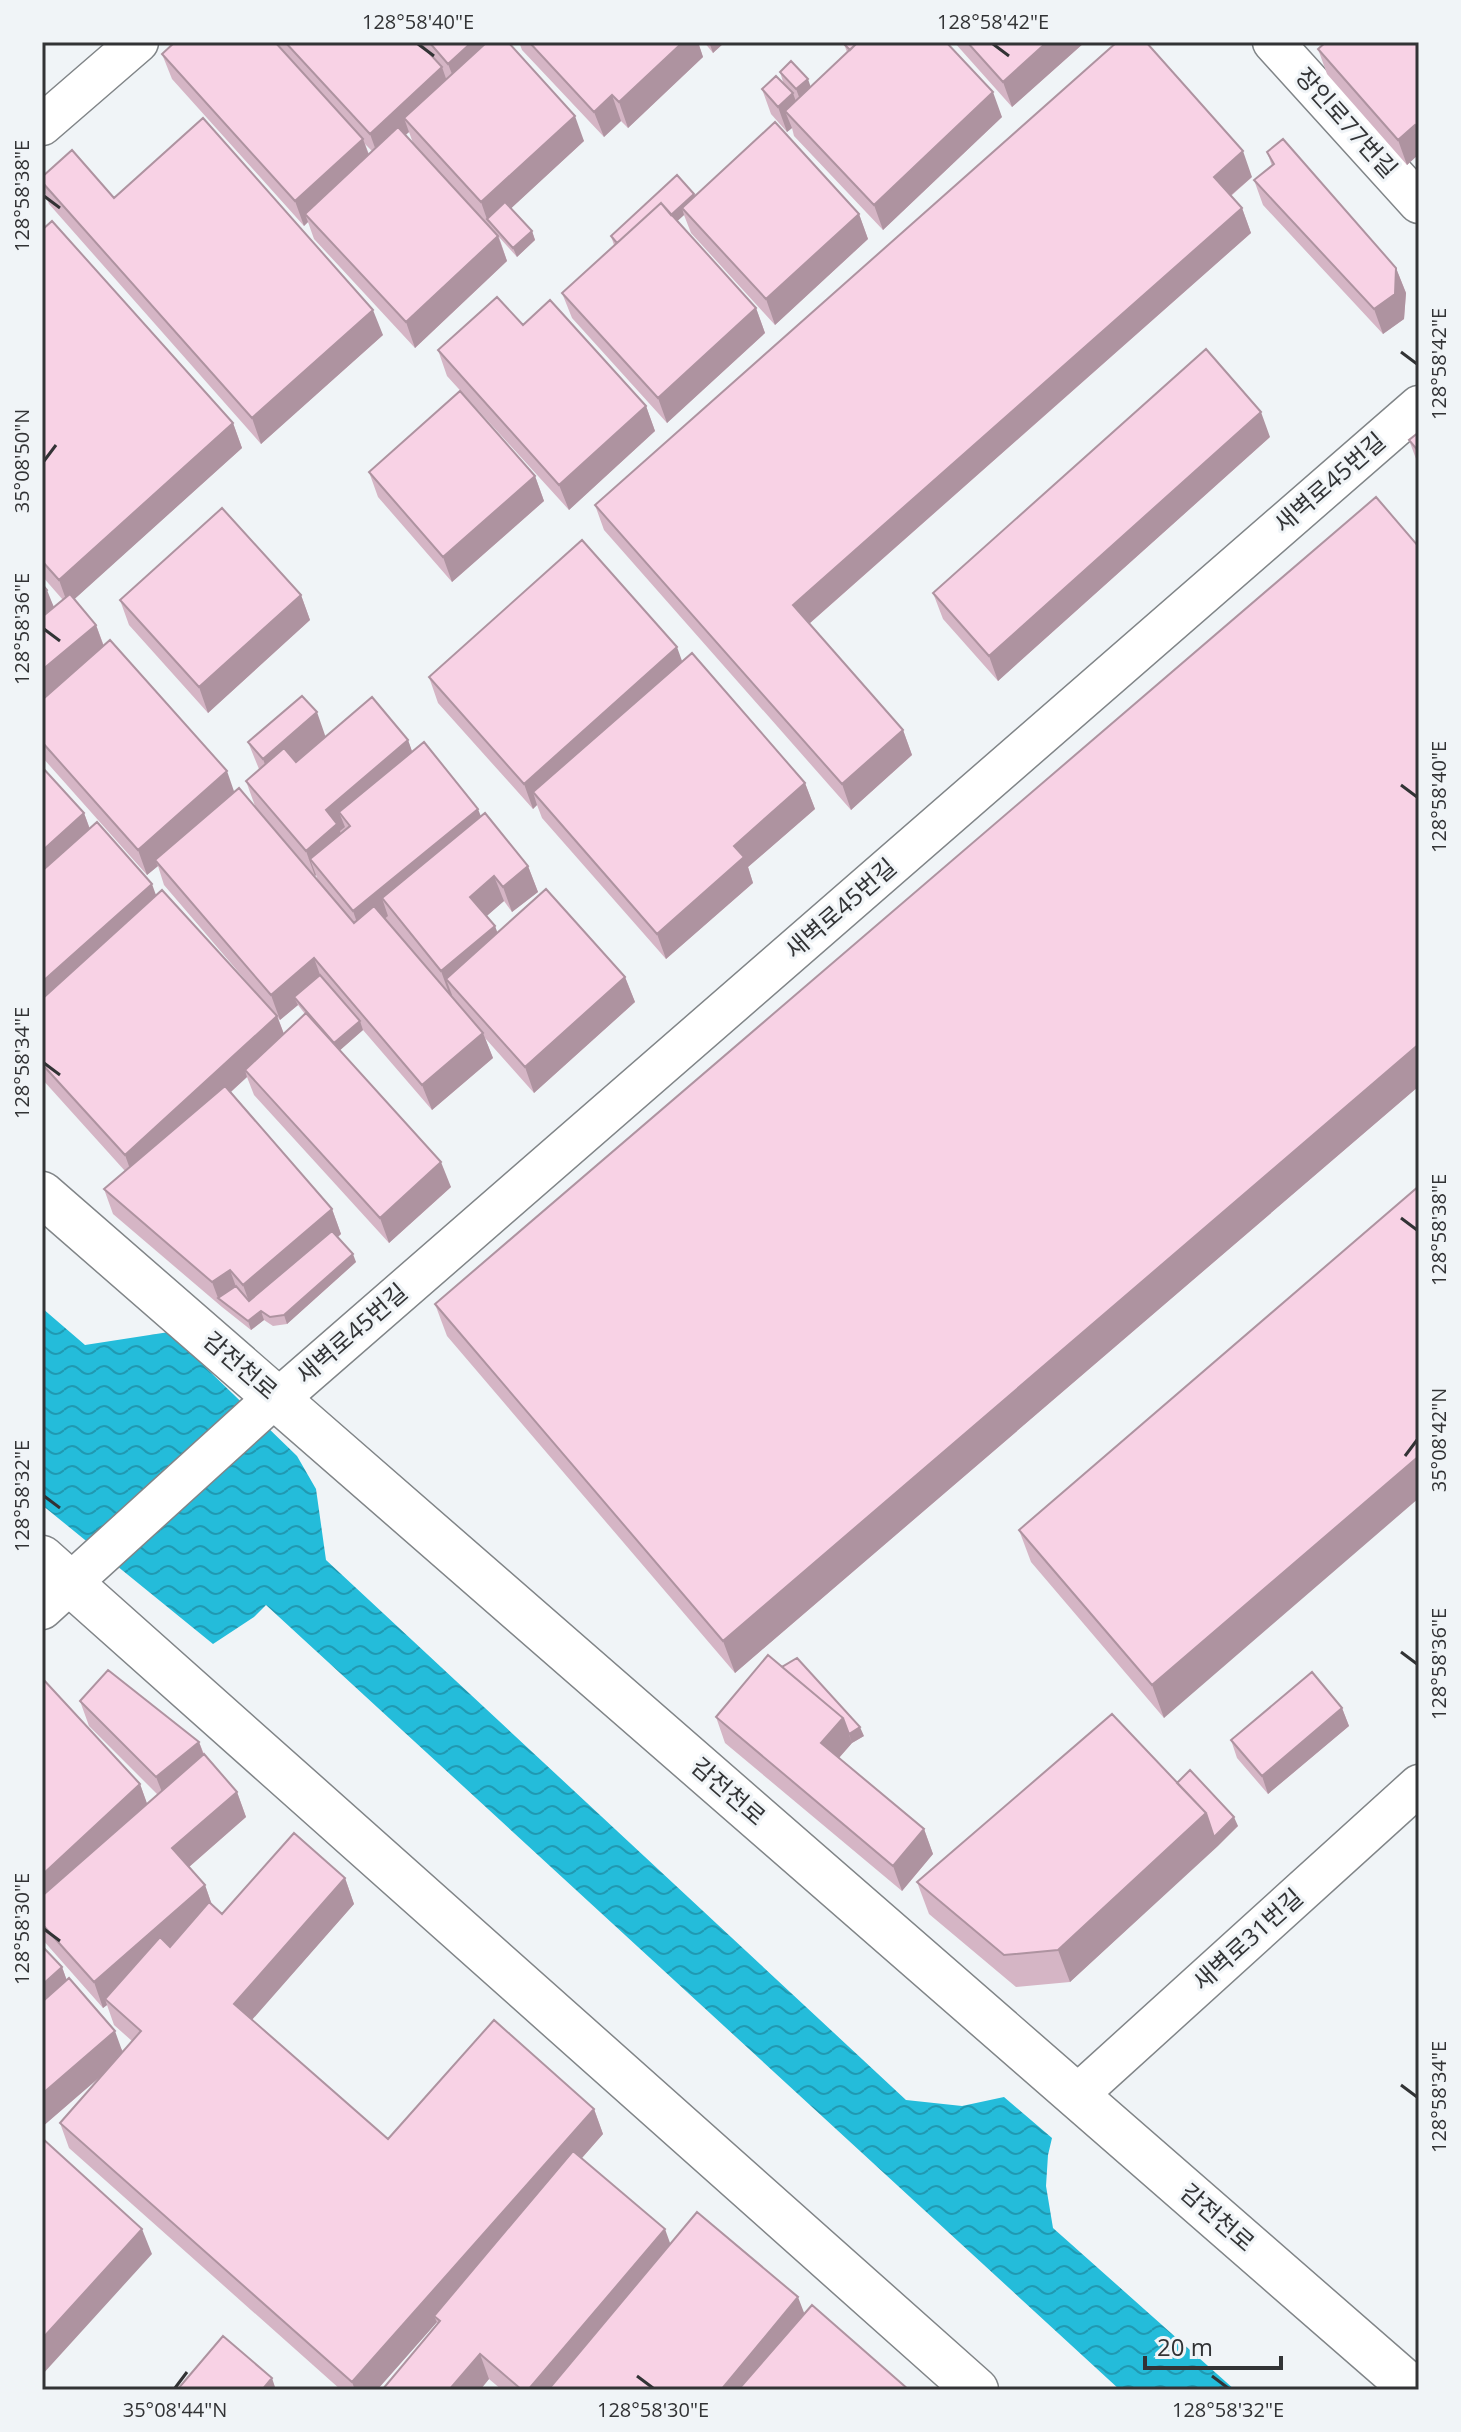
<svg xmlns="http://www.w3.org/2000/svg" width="1461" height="2432" viewBox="0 0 1461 2432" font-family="'Open Sans','Noto Sans KR',sans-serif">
	<defs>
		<pattern id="water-waves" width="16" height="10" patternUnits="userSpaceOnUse" patternTransform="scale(2)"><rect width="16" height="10" fill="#24bcda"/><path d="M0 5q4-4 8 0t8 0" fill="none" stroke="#2099b2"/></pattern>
	</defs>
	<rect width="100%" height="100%" fill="#f0f4f7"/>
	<path fill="url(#water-waves)" d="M42,1308L85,1345L169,1332L297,1456L316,1489L326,1560L906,2100L962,2106L1004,2097L1052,2138L1048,2155L1046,2186L1053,2228L1235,2390H1120L266,1605L254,1617L213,1644L42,1505Z"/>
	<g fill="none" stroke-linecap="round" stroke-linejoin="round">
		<defs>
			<path id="street" d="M1273,42L1419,203
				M42,125L138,42
				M42,1609L262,1409L278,1399L1419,406
				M1076,2096L1419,1785"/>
			<path id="secondary" d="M42,1194L1414,2390
				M42,1558L976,2390"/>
		</defs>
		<use href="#street" stroke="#818588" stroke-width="43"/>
		<use href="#secondary" stroke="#818588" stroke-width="47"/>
		<use href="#street" stroke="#fff" stroke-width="40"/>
		<use href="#secondary" stroke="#fff" stroke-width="44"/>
	</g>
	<path fill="#d5b5c5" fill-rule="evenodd" d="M175,42H509L508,43L584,141L511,208L532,231L535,240L517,257L499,237L507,261L415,348L314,239L308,222L304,226L172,79L162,54ZM409,132L413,143L405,135ZM365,144L372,151L369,154Z
		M519,42H698L703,57L628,128L621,121L604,137L522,50Z
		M704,42H725L713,53Z
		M954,42H1085L1012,107Z
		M1419,42V154L1407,165L1327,74L1318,49Z
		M844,44L1002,117L883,230L794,136L792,128L787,132L771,114L762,89L784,85L780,72L811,87L847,52Z
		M1267,152L1396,268L1406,293L1404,319L1383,334L1263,205L1254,180L1272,166Z
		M42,177L114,198L383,335L261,444L49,204L42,186Z
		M1252,177L1231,196L1242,208L1251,233L809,624L903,730L912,755L851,810L604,530L595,505Z
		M695,196L859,214L868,239L775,325L691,233L684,215L677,221L756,308L765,333L667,423L572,318L562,293L614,245L611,236Z
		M42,230L233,423L242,448L74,599L96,625L104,646L234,792L318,881L316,875L315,876L255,806L246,781L259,769L248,742L326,737L408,740L412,752L481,816L528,866L538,892L512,912L504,901L486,916L495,926L497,932L625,977L635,1002L534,1093L485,1038L493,1058L432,1110L363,1030L340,1050L451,1187L389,1243L254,1095L247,1077L231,1092L332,1209L341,1234L338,1237L356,1262L287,1324L273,1326L264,1320L251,1330L222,1307L113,1214L104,1189L125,1171L42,1079V767L84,813L90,829L265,1003L164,885L158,866L147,875L42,757V584L54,607L63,600L42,576ZM298,1005L305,1014L284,1034L278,1018L280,1020Z
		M523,325L646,406L655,431L569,510L447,376L438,350Z
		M1419,432V467L1409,440Z
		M1270,437L998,681L943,619L933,593Z
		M369,472L535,476L544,501L452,582L378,497Z
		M1419,547V1086L735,1673L447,1336L435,1304Z
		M301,595L310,620L208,713L129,625L120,600Z
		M682,662L805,783L815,809L748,867L753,883L666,959L542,818L537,805L533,809L438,703L429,677Z
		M1419,1186L1164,1718L1031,1562L1019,1530Z
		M42,1678L140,1784L147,1804L158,1795L89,1726L80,1701L199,1742L204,1754L237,1792L246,1817L189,1867L205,1885L212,1905L222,1914L345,1878L354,1904L252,2019L388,2139L594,2109L603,2134L582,2158L670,2244L804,2314L909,2390H502L489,2379L480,2390H382L437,2324V2322L377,2390H341L69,2148L60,2123L100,2077L42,2127V1946L62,1967L67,1981L123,2051L132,2041L114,2025L107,2005L103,2008L42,1939Z
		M1342,1708L1349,1726L1268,1794L1237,1758L1231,1740Z
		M716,1717L864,1736L852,1743L839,1758L924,1829L933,1854L902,1891L725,1743Z
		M1177,1783L1238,1826L1070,1982L1016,1987L929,1914L917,1882Z"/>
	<path fill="#ae93a0" d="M472,42H509L458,89L448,64Z
		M683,42H698L703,57L628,128L619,102Z
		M709,42H725L713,53Z
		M1047,42H1085L1012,107L1003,82Z
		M442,67L451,93L404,118L409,132L379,159L370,134Z
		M808,79L817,105L806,115L796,89Z
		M993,92L1002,117L883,230L874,205Z
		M793,93L802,119L785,111L792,128L787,132L778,107Z
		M612,95L621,121L604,137L594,112Z
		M575,116L584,141L493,225L487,219L490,228L481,202Z
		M1415,125L1419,137V154L1407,165L1398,140Z
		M363,139L372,164L305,214L308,222L304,226L295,201Z
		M1243,151L1252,177L1223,202L1214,177Z
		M694,194L698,203L682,208L684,215L594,298L590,289Z
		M1242,208L1251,233L802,630L793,605Z
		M859,214L868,239L775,325L766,299Z
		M532,231L535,240L517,257L513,248Z
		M498,236L507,261L415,348L406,322Z
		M1396,268L1406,293L1404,319L1383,334L1374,309Z
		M756,308L765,333L667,423L658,398Z
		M373,310L383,335L261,444L252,418Z
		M646,406L655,431L569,510L559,485Z
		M1261,412L1270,437L998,681L989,656Z
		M233,423L242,448L68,605L59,580Z
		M535,476L544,501L452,582L443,557Z
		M47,590L57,615L42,628V594Z
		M301,595L310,620L208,713L199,687Z
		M96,625L105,650L42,704V670Z
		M677,647L686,672L533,792L537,805L533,809L524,784Z
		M317,712L326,738L272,784L263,759Z
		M903,730L912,755L851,810L842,784Z
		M408,740L417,765L339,812L345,827L340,831L346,849L310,859L316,875L315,876L306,851L326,810Z
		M227,771L236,797L155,860L158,866L147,875L138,850Z
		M805,783L815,809L748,867L753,883L666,959L657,934L734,846Z
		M478,809L488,834L382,898L388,916L362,937L353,911Z
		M84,813L93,838L42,885V851Z
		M528,866L538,892L512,912L503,887Z
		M494,876L504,901L480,922L470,897Z
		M152,884L161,909L42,1016V982Z
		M495,926L504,951L446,979L452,995L450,996L441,971Z
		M314,958L323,983L294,997L298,1005L280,1020L271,995Z
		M625,977L635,1002L534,1093L525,1067Z
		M277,1016L287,1042L245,1070L247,1077L134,1180L125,1155Z
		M360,1021L363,1030L338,1052L334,1043Z
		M483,1033L493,1058L432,1110L422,1085Z
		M1419,1044V1086L735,1673L723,1641Z
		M441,1162L451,1187L389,1243L380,1218Z
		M332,1209L341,1234L252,1310L243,1285Z
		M353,1254L356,1262L287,1324L284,1315Z
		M230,1270L239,1295L218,1298L212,1282Z
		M261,1311L264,1320L251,1330L248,1321Z
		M1419,1456V1498L1164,1718L1152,1685Z
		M1342,1708L1349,1726L1268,1794L1262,1776Z
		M843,1718L852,1743L830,1768L821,1743Z
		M860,1727L864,1736L852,1743L849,1734Z
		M199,1742L208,1767L166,1802L156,1777Z
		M140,1784L149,1809L42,1909V1875Z
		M237,1792L246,1817L181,1874L172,1848Z
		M1206,1813L1218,1846L1070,1982L1058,1950Z
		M1234,1817L1238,1826L1218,1846L1214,1837Z
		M924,1829L933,1854L902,1891L893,1866Z
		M345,1878L354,1904L244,2029L234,2004Z
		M205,1885L214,1911L105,1999L107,2005L103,2008L94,1982Z
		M62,1967L71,1992L42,2019V1985Z
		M115,2031L124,2056L42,2127V2094Z
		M594,2109L603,2134L439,2320L434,2316L437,2322L377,2390H355L352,2382Z
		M142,2229L152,2254L42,2375V2339Z
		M665,2229L674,2254L559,2390H528Z
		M798,2297L808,2323L751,2390H721Z
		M480,2354L489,2379L480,2390H449Z
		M272,2378L276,2390H262Z"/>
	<path fill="#f8d2e5" stroke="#ae93a0" stroke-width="2" d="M175,42H275L363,139L295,201L162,54Z
		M285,42H419L442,67L370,134Z
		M429,42H472L448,64Z
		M487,42H508L575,116L481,202L404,118Z
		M529,42H683L619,102L612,95L594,112Z
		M846,42H858L850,50L844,44Z
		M858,42H946L993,92L874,205L785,111Z
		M967,42H1047L1003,82Z
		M1117,42H1146L1243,151L1214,177L1242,208L793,605L903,730L842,784L595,505Z
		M1326,42H1419V130L1415,125L1398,140L1318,49Z
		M791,61L808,79L796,89L780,72Z
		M776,76L793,93L778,107L762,89Z
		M203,118L373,310L252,418L42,182V177L72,150L114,198Z
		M775,122L859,214L766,299L682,208Z
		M398,127L498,236L406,322L305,214Z
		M1283,139L1396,268L1395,294L1374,309L1254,180L1274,164L1267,152Z
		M677,175L694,194L671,215L661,203L617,243L611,236Z
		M505,202L532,231L513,248L487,219Z
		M661,203L756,308L658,398L562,293Z
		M52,221L233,423L59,580L42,561V230Z
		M497,297L523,325L550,300L646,406L559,485L438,350Z
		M1206,349L1261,412L989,656L933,593Z
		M460,391L535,476L443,557L369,472Z
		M1419,432V452L1409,440Z
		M1376,497L1419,547V1044L723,1641L435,1304Z
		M222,508L301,595L199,687L120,600Z
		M582,540L677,647L524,784L429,677Z
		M42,584L47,590L42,594Z
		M70,594L96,625L42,670V617Z
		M110,640L227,771L138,850L42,742V700Z
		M692,653L805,783L734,846L744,857L657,934L533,792Z
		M302,696L317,712L263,759L248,742Z
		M372,697L408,740L326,810L337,824L306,851L246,781L284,748L296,762Z
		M424,742L478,809L353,911L310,859L350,826L339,812Z
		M42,767L84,813L42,851Z
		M239,788L354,923L374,906L483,1033L422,1085L314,958L271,995L155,860Z
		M485,813L528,866L503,887L494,876L470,897L495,926L441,971L382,898Z
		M97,822L152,884L42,982V871Z
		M546,889L625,977L525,1067L446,979Z
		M162,890L277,1016L125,1155L42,1064V999Z
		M320,975L360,1021L334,1043L294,997Z
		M306,1013L441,1162L380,1218L245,1070Z
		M225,1086L332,1209L243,1285L230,1270L212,1282L104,1189Z
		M1419,1186V1456L1152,1685L1019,1530Z
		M332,1231L353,1254L284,1315L270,1317L261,1311L248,1321L218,1298L236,1286L249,1301Z
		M768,1655L843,1718L821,1743L924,1829L893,1866L716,1717Z
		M797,1658L860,1727L849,1734L843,1718L782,1667Z
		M108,1670L199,1742L156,1777L80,1701Z
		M1312,1672L1342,1708L1262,1776L1231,1740Z
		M42,1678L140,1784L42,1875Z
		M1112,1714L1206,1813L1058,1950L1004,1955L917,1882Z
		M204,1754L237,1792L172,1848L205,1885L94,1982L42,1924V1896Z
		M1190,1770L1234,1817L1214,1837L1206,1813L1177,1783Z
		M294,1833L345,1878L234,2004L388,2139L494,2020L594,2109L352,2382L60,2123L141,2031L105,1999L160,1937L170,1947L209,1902L222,1914Z
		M42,1946L62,1967L42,1985Z
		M69,1978L115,2031L42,2094V2002Z
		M42,2138L142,2229L42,2339Z
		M573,2151L665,2229L528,2390H522L480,2354L449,2390H382L440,2321L434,2316Z
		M697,2212L798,2297L721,2390H548Z
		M812,2305L909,2390H738Z
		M223,2336L272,2378L262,2390H177Z"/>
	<path fill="none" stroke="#323335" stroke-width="3" d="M418,44L434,56M993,44L1009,56M44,196L60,208M1401,352L1417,364M44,461L56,445M44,629L60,641M1401,785L1417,797M44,1063L60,1075M1401,1218L1417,1230M1405,1456L1417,1440M44,1496L60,1508M1401,1652L1417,1664M44,1929L60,1941M1401,2085L1417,2097M637,2376L653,2388M1212,2376L1228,2388M175,2388L187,2372"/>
	<g text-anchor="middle" stroke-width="6" stroke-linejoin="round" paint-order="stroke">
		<g font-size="24" fill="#323335" stroke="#f0f4f7">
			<text transform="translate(1346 123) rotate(48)" y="8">장인로77번길</text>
			<text transform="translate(1330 483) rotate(-41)" y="8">새벽로45번길</text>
			<text transform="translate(841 909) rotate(-41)" y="8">새벽로45번길</text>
			<text transform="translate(352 1334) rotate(-41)" y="8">새벽로45번길</text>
			<text transform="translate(240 1366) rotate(41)" y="8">감전천로</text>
			<text transform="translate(728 1792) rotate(41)" y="8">감전천로</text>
			<text transform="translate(1248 1940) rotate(-42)" y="8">새벽로31번길</text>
			<text transform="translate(1217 2218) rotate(41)" y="8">감전천로</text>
		</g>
	</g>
	<rect width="1461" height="2432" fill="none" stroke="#f0f4f7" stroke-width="88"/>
	<path d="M1145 2356v12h136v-12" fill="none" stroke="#323335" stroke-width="4"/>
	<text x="1157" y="2356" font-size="24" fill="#323335" stroke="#f0f4f7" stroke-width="6" paint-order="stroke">20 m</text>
	<rect x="44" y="44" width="1373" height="2344" fill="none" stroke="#323335" stroke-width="3"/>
	<g font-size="20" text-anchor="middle" fill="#323335">
		<text x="418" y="29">128°58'40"E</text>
		<text x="993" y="29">128°58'42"E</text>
		<text transform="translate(22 196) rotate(-90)" y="7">128°58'38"E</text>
		<text transform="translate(1439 364) rotate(-90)" y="7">128°58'42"E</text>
		<text transform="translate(22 461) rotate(-90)" y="7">35°08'50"N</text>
		<text transform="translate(22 629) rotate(-90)" y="7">128°58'36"E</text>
		<text transform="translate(1439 797) rotate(-90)" y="7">128°58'40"E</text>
		<text transform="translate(22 1063) rotate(-90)" y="7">128°58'34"E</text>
		<text transform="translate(1439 1230) rotate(-90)" y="7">128°58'38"E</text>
		<text transform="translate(1439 1440) rotate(-90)" y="7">35°08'42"N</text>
		<text transform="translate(22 1496) rotate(-90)" y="7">128°58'32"E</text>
		<text transform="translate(1439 1664) rotate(-90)" y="7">128°58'36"E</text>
		<text transform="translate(22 1929) rotate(-90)" y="7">128°58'30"E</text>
		<text transform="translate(1439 2097) rotate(-90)" y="7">128°58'34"E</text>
		<text x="175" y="2417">35°08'44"N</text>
		<text x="653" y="2417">128°58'30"E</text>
		<text x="1228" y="2417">128°58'32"E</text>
	</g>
</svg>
